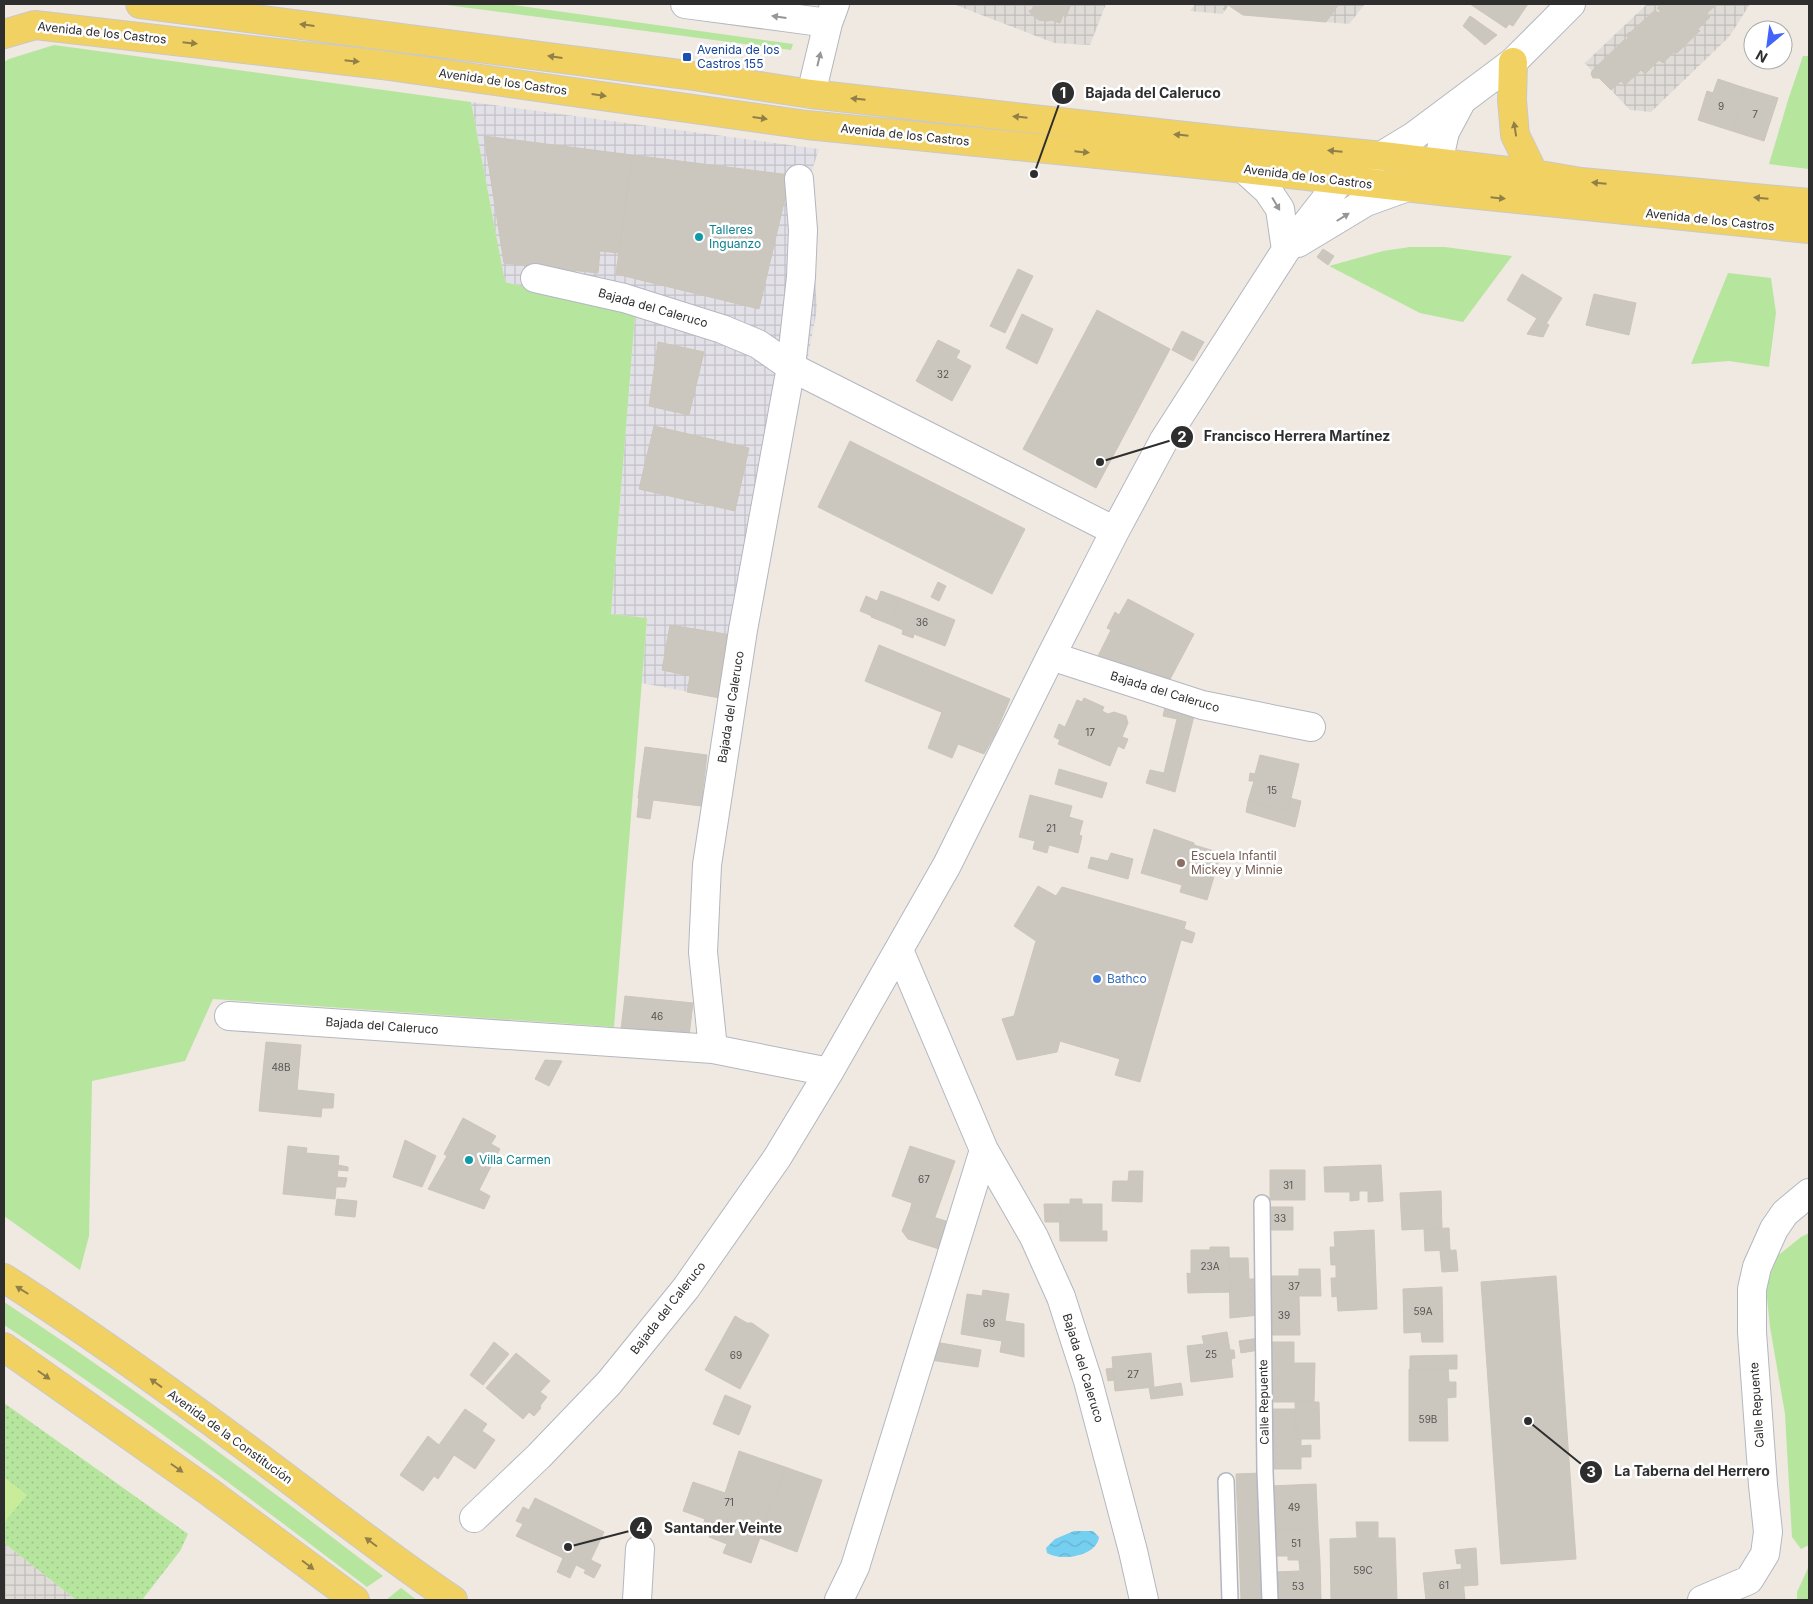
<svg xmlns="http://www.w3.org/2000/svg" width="1813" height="1604" viewBox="0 0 1813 1604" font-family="Inter,sans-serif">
	<defs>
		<pattern id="industrial-grid" width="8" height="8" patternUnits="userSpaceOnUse" patternTransform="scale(1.25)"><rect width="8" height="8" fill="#e3e1e8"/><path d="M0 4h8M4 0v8" fill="none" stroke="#c3c1c7"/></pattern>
		<pattern id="park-dots" width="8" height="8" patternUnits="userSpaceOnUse" patternTransform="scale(1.25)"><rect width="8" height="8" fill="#b6e59e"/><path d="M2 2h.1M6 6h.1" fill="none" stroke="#9dc588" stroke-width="1.8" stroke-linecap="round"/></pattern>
		<pattern id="plaza-grid" width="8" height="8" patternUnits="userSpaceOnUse" patternTransform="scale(1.25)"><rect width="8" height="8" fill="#dfdcd8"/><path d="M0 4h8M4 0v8" fill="none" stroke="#c0bdba"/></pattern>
		<pattern id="water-waves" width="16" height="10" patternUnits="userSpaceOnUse" patternTransform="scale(1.25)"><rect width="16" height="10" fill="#75cff0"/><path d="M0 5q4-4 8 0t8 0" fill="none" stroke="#66b2ce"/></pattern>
	</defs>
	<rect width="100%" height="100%" fill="#efe9e1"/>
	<path fill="url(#industrial-grid)" d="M471,102L819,149L809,180L817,309L807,362L720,698L642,683L647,618L611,614L635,315L505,282Z"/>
	<path fill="#b6e59e" d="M439,4H506L793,44L791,50Z
		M54,45L471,102L505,282L635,315L611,614L647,618L614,1027L213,999L185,1061L92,1081L89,1236L80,1270L4,1216V62L9,59Z
		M1803,56H1809V169L1769,164L1789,97Z
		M1410,247H1445L1512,256L1463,322L1420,313L1329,266L1383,251Z
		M1728,273L1771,278L1776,313L1769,367L1729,361L1691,364Z
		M1809,1233V1545L1801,1549L1792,1537L1785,1414L1770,1327L1766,1288L1776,1257L1801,1237Z
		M4,1302C134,1387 259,1481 383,1576L367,1587C248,1497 129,1406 4,1325Z
		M1809,1566V1600H1797V1592Z
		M401,1588L417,1600H386Z"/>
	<path fill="url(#park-dots)" d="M4,1403L188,1534L180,1551L142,1600H76L4,1543Z"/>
	<path fill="#c9ec9a" d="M4,1477L27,1495L4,1523Z"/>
	<path fill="url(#plaza-grid)" d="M953,4H1033V9L1029,11L1033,16L1039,20L1063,15L1066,16L1071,4H1106L1090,45L1054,43Z
		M1195,4H1227L1223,9L1225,10L1223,14L1190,11Z
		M1339,4H1365L1349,24L1326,22Z
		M1647,4H1661L1657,7L1661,11L1658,13L1655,10L1631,32L1628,33L1627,36L1628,39H1625L1592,71L1585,63Z
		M1717,4H1750L1729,37L1651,112L1630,110L1611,90L1621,81L1625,85L1641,70L1645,74L1659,60L1663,63L1675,51L1677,53L1700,32L1698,29L1710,17L1707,13Z
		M4,1543L76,1600H4Z"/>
	<path fill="url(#water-waves)" d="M1074,1531H1093L1099,1537C1097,1556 1061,1562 1047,1553L1046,1548L1055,1539Z"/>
	<path fill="#cbc7bf" stroke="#cbc5ba" d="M1033,4H1071L1066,17L1063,15L1060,23L1052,20L1046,21L1039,20L1033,16L1029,11L1033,9Z
		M1227,4H1339L1326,22L1243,15L1228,5L1225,10L1223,9Z
		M1470,4H1528L1513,26L1509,24L1506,28Z
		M1661,4H1717L1707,13L1710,17L1698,29L1700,31L1677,53L1675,51L1663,63L1659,60L1645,74L1641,70L1625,85L1621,81L1611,90L1599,78H1593L1591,74L1592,71L1625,39L1627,40L1628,39L1627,36L1628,33L1631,32L1655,10L1658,13L1661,11L1657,8Z
		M1470,16L1497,35L1485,45L1463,26Z
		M1718,79L1745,88L1732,131L1698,120L1707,91L1713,93Z
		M1745,88L1778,98L1764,141L1732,131Z
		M484,136L632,155L619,253L600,251L598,273L504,263Z
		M632,155L790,175L791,192L786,194L759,309L616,274Z
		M1323,249L1334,256L1328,265L1317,257Z
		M1018,269L1033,276L1005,333L990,326Z
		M1522,274L1562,298L1546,324L1507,300Z
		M1594,294L1636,303L1629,335L1586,325Z
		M1097,310L1170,349L1096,488L1023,449Z
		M1022,314L1053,329L1037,364L1006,348Z
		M1537,318L1549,325L1543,337L1527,334Z
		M1182,331L1204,342L1193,361L1172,350Z
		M938,340L960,351L956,358L971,366L952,401L916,381Z
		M658,342L704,352L689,415L649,406Z
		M654,426L749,448L735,511L639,489Z
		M850,441L1025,529L992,594L818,507Z
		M938,582L946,586L939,601L931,597Z
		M881,591L900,598L889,624L871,617Z
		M866,596L877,601L872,616L860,611Z
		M900,598L955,620L945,646L914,634L913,638L902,634L903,630L889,624Z
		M1128,599L1194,634L1167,685L1096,660L1111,630L1107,628L1115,612L1119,615Z
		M670,625L732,635L720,698L687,692L690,676L662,670Z
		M879,645L1010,699L995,734L865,681Z
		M1084,698L1104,707L1102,711L1108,714L1114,712L1126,716L1128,723L1122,737L1128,739L1124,749L1118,746L1110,766L1058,744L1060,740L1054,737L1059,724L1065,727L1077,700L1082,702Z
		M1166,703L1195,712L1175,792L1146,783L1150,770L1164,773L1177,719L1163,716Z
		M942,712L995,734L984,754L958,744L952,758L928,748Z
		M645,747L707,755L701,806L653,800L650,819L637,817L639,798H638Z
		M1260,755L1299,764L1288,811L1248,801L1254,781H1249L1250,773L1255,774Z
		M1059,769L1107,783L1102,798L1055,784Z
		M1030,795L1072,806L1069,817L1083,821L1079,835L1082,836L1078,853L1049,845L1047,853L1033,849L1035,841L1019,837Z
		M1290,798L1301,801L1295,827L1246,812L1248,801L1288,811Z
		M1154,829L1194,843V845L1221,853L1207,900L1180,892L1182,885L1141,873Z
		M1111,853L1133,859L1128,879L1088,868L1091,857L1108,861Z
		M1038,886L1056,896L1062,887L1186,922L1184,929L1195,933L1192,943L1181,940L1140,1082L1115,1075L1120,1059L1060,1041L1057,1052L1017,1060L1002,1019L1014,1016L1036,941L1014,926Z
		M625,996L693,1003L689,1036L621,1029Z
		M266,1042L301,1045L297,1090L334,1094L333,1108H322L321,1117L259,1111Z
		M545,1060L562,1061L549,1086L535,1079Z
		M463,1118L496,1136L491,1144L500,1149L479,1190L490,1196L484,1209L428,1189L447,1156L444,1154Z
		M405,1140L436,1156L422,1187L393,1177Z
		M288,1146L307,1148L306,1153L339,1156L338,1165L348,1167V1171L338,1170L337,1177L347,1178L345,1187H336L335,1199L283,1194Z
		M910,1146L955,1161L935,1217L910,1210L912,1203L892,1196Z
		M1381,1165L1383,1201L1368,1202V1191H1359V1200L1350,1201V1192H1325L1324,1167Z
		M1270,1170H1305V1200H1270Z
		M1129,1171H1143L1142,1202L1112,1201L1113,1181H1128Z
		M1441,1191L1442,1228L1402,1230L1400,1193Z
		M337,1199L357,1201L355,1217L335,1215Z
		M1070,1199H1082V1204H1102V1231H1107V1241H1060L1059,1204H1070Z
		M1044,1204H1059L1060,1222H1045Z
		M1267,1207H1293V1230H1267Z
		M910,1210L946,1221L939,1249L908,1239L902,1231Z
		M1449,1228L1450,1250L1425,1251L1424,1229Z
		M1374,1230L1377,1309L1338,1311L1337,1296L1332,1297L1331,1278H1336V1265H1331L1330,1247H1335L1334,1232Z
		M1210,1247H1229L1230,1292L1188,1293L1187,1273L1191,1274V1250H1210Z
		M1456,1250L1458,1271L1442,1272L1440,1251Z
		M1229,1258H1248L1249,1279H1258L1259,1315L1230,1318Z
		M1299,1269H1320L1321,1296H1268V1276H1299Z
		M1556,1276L1576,1559L1501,1564L1481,1282Z
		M1442,1287L1443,1342H1422L1421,1332L1404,1333L1403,1289Z
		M983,1290L1009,1294L1005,1321L1024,1324V1357L1000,1352L1002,1341L961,1334L967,1294L982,1296Z
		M1268,1296H1299L1300,1335H1268Z
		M735,1316L747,1323H752L769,1335L740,1389L705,1370Z
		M1227,1332L1230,1350H1234L1235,1358L1231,1359L1233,1377L1191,1382L1187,1346L1204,1344L1202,1336Z
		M1259,1338V1350L1241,1353L1239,1341Z
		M494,1342L509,1354L483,1385L470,1375Z
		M935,1342L981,1350L978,1367L930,1360Z
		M1269,1342H1294V1363H1315L1314,1402H1270Z
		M516,1353L550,1381L540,1392L547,1397L540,1406L541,1408L534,1416L529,1412L523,1419L486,1388Z
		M1151,1353L1154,1387L1115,1391L1112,1357Z
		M1457,1355V1369H1410V1356Z
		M1113,1368L1114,1380L1108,1381L1106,1369Z
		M1409,1369H1448L1449,1382H1456V1397L1447,1398L1448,1441H1409Z
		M1181,1383L1183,1395L1151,1399L1149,1388Z
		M725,1395L751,1406L739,1435L713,1424Z
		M1295,1402H1319L1320,1439H1296Z
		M465,1409L487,1424L482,1431L495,1440L475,1469L454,1455L438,1479L434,1476L423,1491L400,1475L428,1436L439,1445Z
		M1269,1409H1295L1296,1439H1301V1446L1311,1445V1457H1301V1469H1270Z
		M739,1451L785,1467L751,1563L723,1553L727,1544L709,1537L711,1532L702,1529L705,1519L683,1511L693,1482L725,1493Z
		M785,1467L822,1480L797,1552L760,1538Z
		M1261,1473L1266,1600H1241L1236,1474Z
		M1316,1484L1318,1528L1272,1530L1271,1486Z
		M535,1498L604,1532L586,1570L576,1565L570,1578L557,1572L563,1558L516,1536L523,1524L516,1521L523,1507L529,1510Z
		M1356,1522H1378V1538H1395L1397,1600H1331L1330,1539L1357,1538Z
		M1318,1528L1320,1562H1299V1560H1288V1556H1274L1272,1530Z
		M1476,1548L1478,1585L1463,1586L1461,1563L1457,1564L1455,1550Z
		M591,1560L601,1565L594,1578L584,1573Z
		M1299,1562H1320L1321,1600H1275L1274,1572L1300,1571Z
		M1462,1569L1465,1600H1426L1423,1573Z"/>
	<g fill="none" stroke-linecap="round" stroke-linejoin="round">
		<defs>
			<path id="lane" d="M1262,1203L1265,1472L1270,1600
				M1226,1481L1230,1600"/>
			<path id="street" d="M685,4L828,23
				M811,94L828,23L835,4
				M1245,170L1268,191L1280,209L1286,250
				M1446,185L1438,163L1445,132L1460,104
				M1298,243L1366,202L1405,188
				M535,278L624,298L722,329L758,344L791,367L1115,531
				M1051,656L1202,705L1311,727
				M899,950L984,1150L1034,1237L1061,1297L1088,1381L1133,1551L1144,1600
				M229,1016L713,1049L829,1072
				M713,1049L703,952L707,865L743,630L791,367L801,277L803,230L799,179
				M474,1518L539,1456L609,1383L686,1288L777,1158L829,1072L947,865L1051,656L1115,531L1164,440L1286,250L1340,181L1414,136L1513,62L1571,4
				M637,1600L640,1549
				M839,1600L855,1567L984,1150
				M1702,1600L1749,1580L1765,1554L1768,1532L1763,1485L1752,1332V1289L1757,1267L1774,1229L1785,1213L1809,1193"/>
			<path id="primary" d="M140,4L687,75L811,94L1230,141L1383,156L1534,174L1581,182L1809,203
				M4,34L35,25L382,65L807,125L1227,167L1449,192L1809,229
				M1513,62L1512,100L1515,135L1534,174
				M4,1278C85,1330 163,1386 240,1443C311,1495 380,1551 453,1600
				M4,1347L208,1491L355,1600"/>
		</defs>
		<use href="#lane" stroke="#b4b7c1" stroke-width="18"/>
		<use href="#street" stroke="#b4b7c1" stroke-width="30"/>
		<use href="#primary" stroke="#c9c9c9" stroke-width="30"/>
		<use href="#lane" stroke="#fff" stroke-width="15"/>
		<use href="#street" stroke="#fff" stroke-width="28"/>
		<use href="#primary" stroke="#f2d163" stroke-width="28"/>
	</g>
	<defs><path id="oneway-solid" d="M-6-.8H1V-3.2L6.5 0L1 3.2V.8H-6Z" transform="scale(1.25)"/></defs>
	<g fill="#969696">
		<use href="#oneway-solid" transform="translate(779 17) rotate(-172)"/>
		<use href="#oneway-solid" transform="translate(819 59) rotate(-77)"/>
		<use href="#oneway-solid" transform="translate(1276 204) rotate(59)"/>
		<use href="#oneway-solid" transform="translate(1343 217) rotate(-32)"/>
	</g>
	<g fill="#908048">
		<use href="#oneway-solid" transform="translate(307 25) rotate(-173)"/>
		<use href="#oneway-solid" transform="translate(190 43) rotate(6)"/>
		<use href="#oneway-solid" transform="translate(555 57) rotate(-172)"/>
		<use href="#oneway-solid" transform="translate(352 61) rotate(6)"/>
		<use href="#oneway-solid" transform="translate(599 95) rotate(8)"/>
		<use href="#oneway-solid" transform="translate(858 99) rotate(-174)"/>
		<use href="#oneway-solid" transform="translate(1020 117) rotate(-174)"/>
		<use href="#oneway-solid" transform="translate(760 118) rotate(8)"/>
		<use href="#oneway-solid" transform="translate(1515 129) rotate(-99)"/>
		<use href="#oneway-solid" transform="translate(1181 135) rotate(-174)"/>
		<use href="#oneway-solid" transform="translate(1335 151) rotate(-175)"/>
		<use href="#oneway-solid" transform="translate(1082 152) rotate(6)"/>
		<use href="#oneway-solid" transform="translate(1599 183) rotate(-175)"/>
		<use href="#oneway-solid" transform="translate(1498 198) rotate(6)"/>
		<use href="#oneway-solid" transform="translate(1761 198) rotate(-175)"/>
		<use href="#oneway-solid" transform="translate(22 1290) rotate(-148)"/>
		<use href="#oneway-solid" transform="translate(44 1375) rotate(35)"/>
		<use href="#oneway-solid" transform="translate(156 1383) rotate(-144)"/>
		<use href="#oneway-solid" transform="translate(177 1468) rotate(35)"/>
		<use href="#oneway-solid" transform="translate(371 1542) rotate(-143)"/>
		<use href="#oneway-solid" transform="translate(308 1565) rotate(37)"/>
	</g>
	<rect fill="#1a4fb4" stroke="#fff" stroke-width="2" x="682" y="52" width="10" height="10" rx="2.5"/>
	<g fill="#0f9aa8" stroke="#fff" stroke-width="2">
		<circle cx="699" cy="237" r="5"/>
		<circle cx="469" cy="1160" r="5"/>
	</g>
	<circle fill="#8d6e63" stroke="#fff" stroke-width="2" cx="1181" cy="863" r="5"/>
	<circle fill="#3f7fe0" stroke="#fff" stroke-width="2" cx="1097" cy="979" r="5"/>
	<g text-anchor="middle" stroke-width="5" stroke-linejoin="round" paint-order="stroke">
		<g font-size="10" fill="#555452">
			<text x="1721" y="110">9</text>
			<text x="1755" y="118">7</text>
			<text x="943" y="378">32</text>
			<text x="922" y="626">36</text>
			<text x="1090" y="736">17</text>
			<text x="1272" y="794">15</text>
			<text x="1051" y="832">21</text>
			<text x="657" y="1020">46</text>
			<text x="281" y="1071">48B</text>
			<text x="924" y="1183">67</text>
			<text x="1288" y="1189">31</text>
			<text x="1280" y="1222">33</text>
			<text x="1210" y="1270">23A</text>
			<text x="1294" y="1290">37</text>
			<text x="1423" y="1315">59A</text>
			<text x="1284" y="1319">39</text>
			<text x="989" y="1327">69</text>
			<text x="1211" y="1358">25</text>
			<text x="736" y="1359">69</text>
			<text x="1133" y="1378">27</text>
			<text x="1428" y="1423">59B</text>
			<text x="729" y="1506">71</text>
			<text x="1294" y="1511">49</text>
			<text x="1296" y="1547">51</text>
			<text x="1363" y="1574">59C</text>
			<text x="1444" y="1589">61</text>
			<text x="1298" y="1590">53</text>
		</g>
		<g font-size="12" fill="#2e2e2e" stroke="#fff">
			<text transform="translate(102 33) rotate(6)" y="4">Avenida de los Castros</text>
			<text transform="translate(503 82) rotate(8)" y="4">Avenida de los Castros</text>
			<text transform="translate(905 135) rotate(6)" y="4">Avenida de los Castros</text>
			<text transform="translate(1308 177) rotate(7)" y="4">Avenida de los Castros</text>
			<text transform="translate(1710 220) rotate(6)" y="4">Avenida de los Castros</text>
			<text transform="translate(653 308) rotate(16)" y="4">Bajada del Caleruco</text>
			<text transform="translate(1165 692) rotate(17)" y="4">Bajada del Caleruco</text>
			<text transform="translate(731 707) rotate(-81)" y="4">Bajada del Caleruco</text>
			<text transform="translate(382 1026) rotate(4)" y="4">Bajada del Caleruco</text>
			<text transform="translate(668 1308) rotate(-52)" y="4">Bajada del Caleruco</text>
			<text transform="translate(1083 1368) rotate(73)" y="4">Bajada del Caleruco</text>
			<text transform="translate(1264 1402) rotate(-91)" y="4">Calle Repuente</text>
			<text transform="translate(1757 1405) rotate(-94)" y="4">Calle Repuente</text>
			<text transform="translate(230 1437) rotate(36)" y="4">Avenida de la Constitución</text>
		</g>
		<g font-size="12" fill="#164399" stroke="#fff" text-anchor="start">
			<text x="697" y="54">Avenida de los<tspan x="697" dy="14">Castros 155</tspan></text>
		</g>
		<g font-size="12" fill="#0d838f" stroke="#fff" text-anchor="start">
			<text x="709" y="234">Talleres<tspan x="709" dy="14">Inguanzo</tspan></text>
			<text x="479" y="1164">Villa Carmen</text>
		</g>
		<g font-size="12" fill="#785e54" stroke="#fff" text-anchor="start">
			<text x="1191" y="860">Escuela Infantil<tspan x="1191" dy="14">Mickey y Minnie</tspan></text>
		</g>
		<g font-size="12" fill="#366cbe" stroke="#fff" text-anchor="start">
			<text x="1107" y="983">Bathco</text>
		</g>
	</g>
	<path fill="none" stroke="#2e2e2e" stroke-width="2" d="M1034 174L1063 93M1100 462L1182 437M1528 1421L1591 1472M568 1547L641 1528"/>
	<g fill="#2e2e2e" stroke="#fff" stroke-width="2">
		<circle cx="1034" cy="174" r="5"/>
		<circle cx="1100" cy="462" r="5"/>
		<circle cx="1528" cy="1421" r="5"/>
		<circle cx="568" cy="1547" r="5"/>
		<circle cx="1063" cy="93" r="12"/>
		<circle cx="1182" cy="437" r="12"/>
		<circle cx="1591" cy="1472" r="12"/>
		<circle cx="641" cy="1528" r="12"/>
	</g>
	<g font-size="15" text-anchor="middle" font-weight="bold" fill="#fff">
		<text x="1063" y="98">1</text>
		<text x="1182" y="442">2</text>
		<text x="1591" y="1477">3</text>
		<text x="641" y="1533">4</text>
	</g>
	<g font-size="14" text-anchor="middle" font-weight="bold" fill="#2e2e2e" stroke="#fff" stroke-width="5" stroke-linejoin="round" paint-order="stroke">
		<text x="1153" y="98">Bajada del Caleruco</text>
		<text x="1297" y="441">Francisco Herrera Martínez</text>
		<text x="1692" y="1476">La Taberna del Herrero</text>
		<text x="723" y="1533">Santander Veinte</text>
	</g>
	<rect width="1813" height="1604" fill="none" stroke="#2e2e2e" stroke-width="10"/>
	<g transform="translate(1768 45) rotate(209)"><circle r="24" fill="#ffffff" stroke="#ababab"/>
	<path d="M0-4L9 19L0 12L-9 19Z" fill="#4264fb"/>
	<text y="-8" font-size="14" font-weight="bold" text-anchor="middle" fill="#2e2e2e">N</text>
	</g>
</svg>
